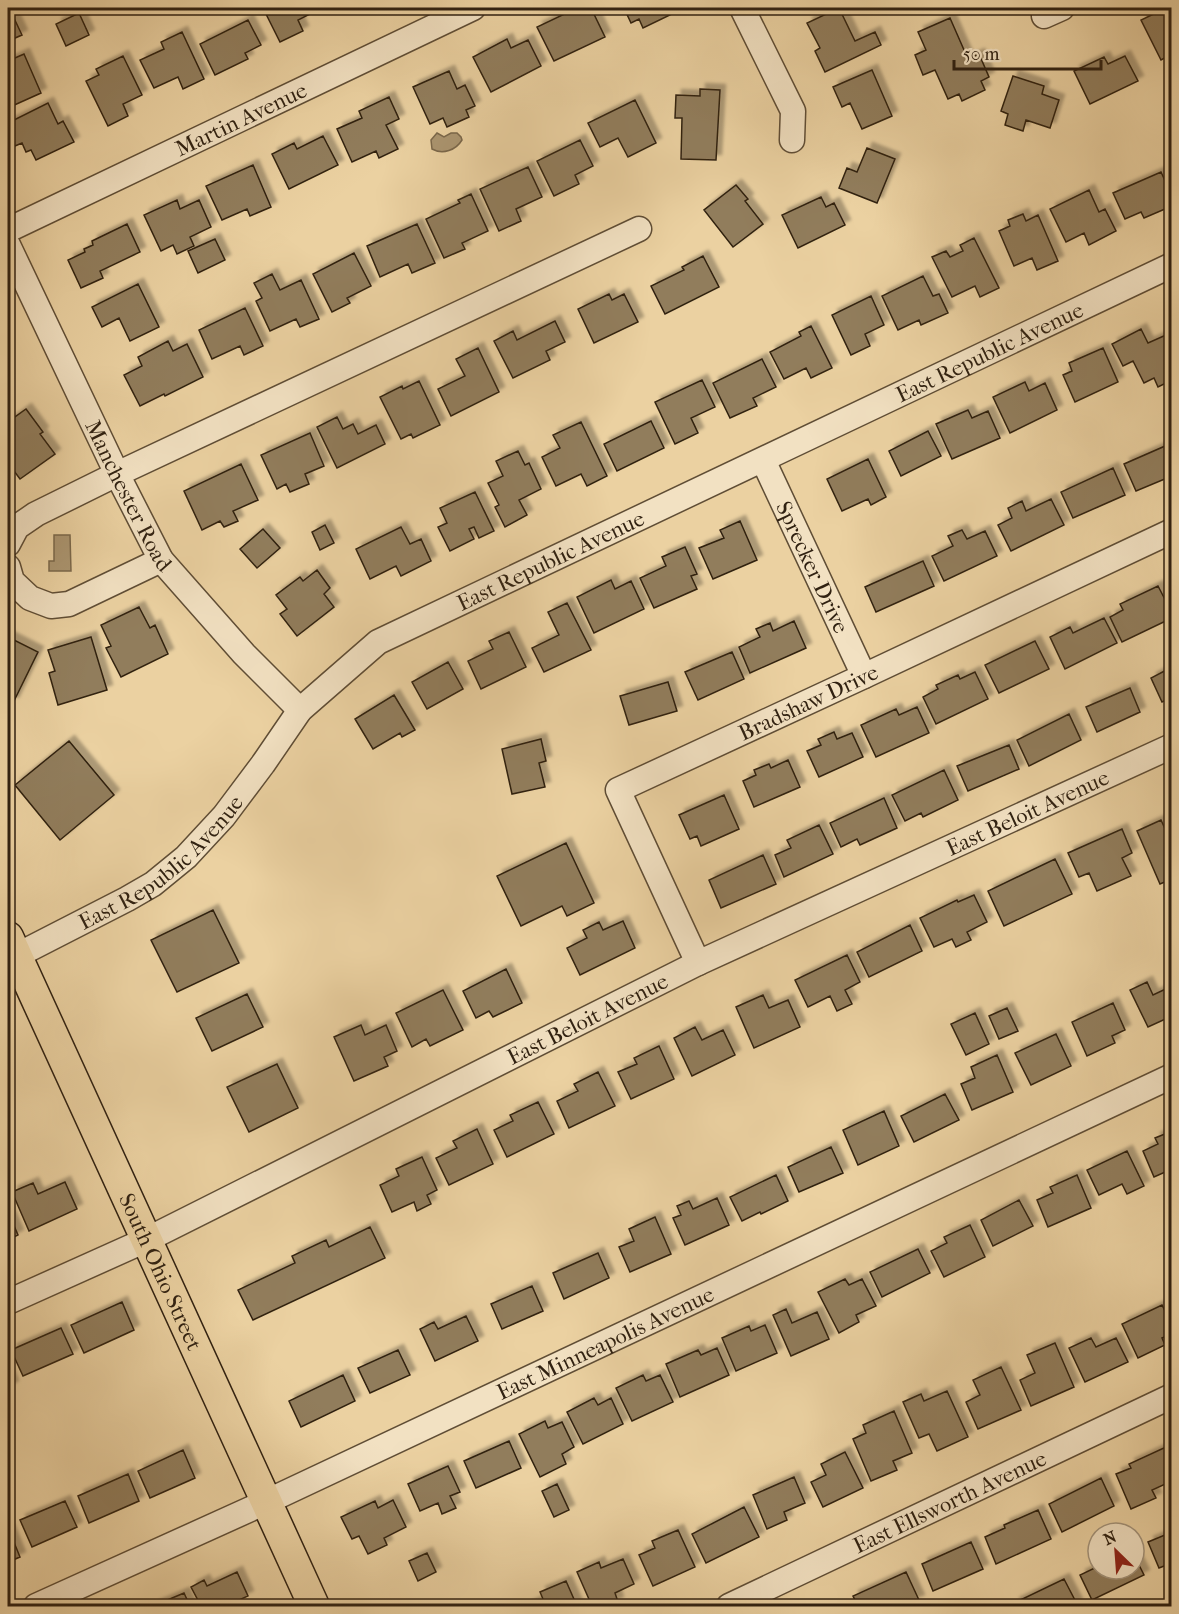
<svg xmlns="http://www.w3.org/2000/svg" width="1179" height="1614" viewBox="0 0 1179 1614" font-family="'IM FELL French Canon',serif">
	<defs>
		<filter id="shadow"><feDropShadow dx="5.5" dy="-5.5" stdDeviation="1.5" flood-color="#0004"/></filter>
	</defs>
	<rect width="100%" height="100%" fill="#ebd1a1"/>
	<filter id="stains"><feTurbulence type="fractalNoise" baseFrequency=".00333" numOctaves="4"/><feColorMatrix values="0 0 0 0 .2 0 0 0 0 .09 0 0 0 0 .02 0 0 0 .5 -.17"/></filter>
	<radialGradient id="worn" r=".72"><stop offset=".6" stop-color="#630" stop-opacity="0"/><stop offset="1" stop-color="#630" stop-opacity=".3"/></radialGradient>
	<path fill="#ab9570" stroke="#7a674a" stroke-width="1.5" d="M437,133L444,137L451,133H457L461,137L462,140C456,150 443,155 432,149L431,140Z
		M54,535H70L71,571H49V561H54Z"/>
	<path fill="#917d5c" stroke="#302111" stroke-width="1.5" filter="url(#shadow)" d="M263,8H312L314,12L298,20L303,31L280,42Z
		M577,8H591L605,37L554,61L537,27Z
		M624,8H668L672,14L643,28L639,19L631,23Z
		M839,8L855,41L875,32L881,45L825,72L815,51L820,48L807,23Z
		M1162,10L1168,22L1172,21V54L1161,60L1141,20Z
		M79,13L89,35L66,46L56,24Z
		M13,16L22,35L8,41V19Z
		M950,18L968,59L979,54L989,77L981,81L985,90L962,101L959,94L948,99L935,70L923,75L915,55L926,50L918,32Z
		M248,20L261,45L245,53L248,59L215,75L200,44Z
		M182,32L204,79L183,89L178,77L154,88L140,60L164,49L161,42Z
		M507,39L511,48L528,40L541,66L491,92L473,57Z
		M24,54L41,93L10,107L8,102V61Z
		M123,56L142,95L123,104L128,116L108,126L86,81L99,75L96,69Z
		M1125,56L1138,81L1090,104L1074,71L1104,57L1108,64Z
		M872,70L892,116L862,129L850,103L842,107L833,87Z
		M449,71L457,89L465,85L475,106L466,110L469,117L447,127L443,118L430,124L413,87Z
		M1013,76L1044,86L1042,94L1059,100L1050,128L1026,120L1023,131L1005,125L1008,114L1001,111Z
		M700,89L720,90L716,160L681,159L682,118H675L676,95L700,96Z
		M389,97L399,119L386,125L398,149L379,158L376,151L352,162L337,129L362,118L359,111Z
		M635,100L656,143L628,157L618,138L600,147L588,123Z
		M48,103L58,124L63,121L74,142L36,160L31,150L26,152L22,143L15,146L8,131V123Z
		M323,136L338,165L289,189L272,154L294,143L297,149Z
		M580,140L593,166L575,175L579,184L554,196L537,161Z
		M867,148L895,159L877,203L839,188L847,168L857,172Z
		M253,165L271,207L250,216L247,209L222,220L206,186Z
		M528,167L542,197L516,209L521,221L499,231L480,189Z
		M1161,172L1172,196V206L1144,218L1141,212L1125,219L1113,193Z
		M736,185L748,199L745,201L763,224L733,247L704,210Z
		M1089,190L1099,212L1105,209L1116,231L1089,245L1084,233L1066,242L1050,209Z
		M471,194L488,231L462,243L465,249L444,258L426,219L460,203L458,200Z
		M821,197L826,207L834,203L845,225L798,248L782,215Z
		M177,200L180,209L199,200L211,227L190,237L194,246L177,254L173,245L161,251L144,215Z
		M1023,214L1026,221L1038,215L1058,261L1037,270L1032,258L1014,266L999,231L1010,226L1008,220Z
		M127,224L140,252L100,271L103,278L81,288L68,260L85,252L84,249L93,245L92,241Z
		M417,224L435,263L412,273L408,264L380,277L367,246Z
		M974,238L999,288L980,297L975,286L952,297L932,257L946,251L950,257L963,251L960,245Z
		M215,239L225,260L198,273L188,251Z
		M354,253L371,286L347,298L350,303L332,312L313,274Z
		M703,256L719,287L665,314L651,286L684,270L682,267Z
		M272,274L280,290L301,280L319,319L300,327L296,319L270,331L256,301L262,298L254,283Z
		M923,276L933,296L939,294L948,313L921,325L919,320L898,330L882,296Z
		M138,284L159,327L130,341L119,318L102,327L92,307Z
		M609,294L612,300L624,294L638,322L594,343L578,309Z
		M871,296L884,325L865,334L870,346L851,355L832,315Z
		M245,308L263,346L244,355L240,346L212,359L199,330Z
		M555,321L565,342L546,351L550,360L513,378L494,341L513,331L517,340Z
		M811,326L832,368L811,378L806,368L784,379L770,352L801,336L799,332Z
		M1141,329L1148,343L1166,335L1172,347V380L1158,387L1154,378L1144,383L1133,361L1123,366L1112,344Z
		M168,341L173,351L187,344L203,377L165,396L164,394L140,406L124,375L142,366L138,357Z
		M478,348L499,392L451,416L438,389L465,376L456,359Z
		M1103,348L1118,382L1075,402L1063,375L1072,371L1069,363Z
		M762,359L776,387L753,398L757,406L730,418L713,383Z
		M702,380L715,407L691,418L698,433L675,444L655,402Z
		M419,381L440,425L413,438L411,434L401,439L380,397L402,386L403,389Z
		M1025,382L1029,391L1045,383L1057,410L1010,433L993,397Z
		M26,409L43,432L40,434L55,454L20,479L8,463V422Z
		M968,410L972,418L988,411L1000,438L952,459L936,424Z
		M337,417L343,429L353,424L358,434L376,425L385,444L337,468L317,427Z
		M651,421L664,448L617,471L604,444Z
		M581,422L607,476L587,486L581,474L556,486L542,457L560,448L553,435Z
		M928,431L941,456L901,476L889,451Z
		M310,433L324,466L305,474L309,484L290,492L286,484L277,489L261,455Z
		M1172,443V476L1136,491L1124,464Z
		M518,451L525,465L529,463L541,489L519,500L527,515L505,527L495,507L499,505L488,483L503,476L496,461Z
		M868,459L886,497L871,505L868,499L842,511L827,479Z
		M241,464L258,500L233,511L238,521L224,527L220,521L202,530L184,491Z
		M1113,468L1125,495L1073,518L1061,492Z
		M475,492L494,531L479,538L474,527L469,529L474,539L450,551L438,527L447,523L440,508Z
		M1051,499L1064,525L1011,551L998,525L1012,518L1008,508L1022,501L1026,511Z
		M740,521L757,560L713,579L699,548L724,538L720,530Z
		M325,525L334,543L320,550L312,532Z
		M401,527L410,544L421,539L431,561L401,576L396,566L370,579L356,549Z
		M263,529L280,548L257,568L240,549Z
		M962,530L967,539L985,531L997,556L944,581L932,556L953,546L948,536Z
		M685,547L697,574L691,576L697,589L654,608L640,578L666,566L662,557Z
		M923,561L934,586L876,612L865,587Z
		M317,570L330,588L324,594L334,607L297,636L280,614L287,609L276,595L300,577L303,581Z
		M611,580L615,589L631,581L644,609L594,633L577,597Z
		M1158,586L1172,613V618L1122,642L1110,617L1123,610L1120,604Z
		M567,603L591,650L544,672L532,648L559,635L548,612Z
		M139,607L150,628L155,625L168,654L121,677L106,648L111,646L101,625Z
		M1104,618L1117,643L1065,669L1050,637L1070,627L1073,633Z
		M794,621L806,648L750,673L739,647L760,637L756,629L770,623L773,631Z
		M509,632L526,667L481,689L468,661L493,649L489,641Z
		M8,637L38,652L13,703L8,700Z
		M91,637L107,690L58,705L49,673L55,671L48,650Z
		M1035,641L1049,669L999,693L985,665Z
		M732,652L744,679L698,700L685,672Z
		M448,662L463,689L427,709L412,682Z
		M1172,667V697L1162,702L1151,678Z
		M975,672L988,699L936,724L923,697L938,689L936,685L958,675L960,679Z
		M668,682L677,711L629,725L620,696Z
		M1130,688L1140,712L1097,732L1086,707Z
		M394,695L415,730L402,737L400,733L373,749L355,719Z
		M917,707L929,733L876,757L861,725L896,709L899,715Z
		M1069,714L1081,740L1029,766L1017,740Z
		M834,732L837,739L852,733L863,757L819,777L807,751L821,745L818,739Z
		M541,739L546,761L539,763L545,787L512,794L502,749Z
		M69,741L114,795L60,840L15,785Z
		M1009,745L1019,769L968,791L957,766Z
		M788,760L800,787L754,807L743,781L756,775L754,770L769,764L771,768Z
		M944,770L958,800L923,817L921,813L905,821L892,795Z
		M724,795L739,829L701,846L697,836L690,839L679,815Z
		M884,798L897,828L860,845L857,839L841,847L830,823Z
		M1161,820L1172,844V879L1160,884L1137,831Z
		M819,825L833,854L784,877L775,855L791,848L787,840Z
		M1122,829L1132,853L1122,858L1131,876L1097,891L1089,873L1079,877L1068,853Z
		M566,843L594,903L567,916L562,906L521,926L497,876Z
		M763,855L776,884L721,908L709,880Z
		M1055,859L1072,894L1004,926L988,891Z
		M974,895L987,922L967,932L971,940L956,947L952,939L934,947L920,918L957,900L958,902Z
		M213,910L239,963L177,992L151,940Z
		M623,921L635,948L580,975L567,948L587,938L583,930L599,922L603,930Z
		M910,925L922,951L869,977L857,952Z
		M847,955L860,982L845,990L852,1004L837,1011L830,996L808,1007L795,980Z
		M506,969L522,1003L493,1017L489,1011L476,1018L463,991Z
		M1147,982L1153,995L1172,986V1016L1148,1027L1130,990Z
		M443,990L463,1030L430,1046L426,1039L412,1047L396,1013Z
		M247,994L263,1027L212,1051L196,1018Z
		M763,995L769,1008L788,1000L800,1027L754,1048L736,1007Z
		M1113,1003L1125,1030L1112,1036L1115,1043L1087,1056L1072,1022Z
		M1007,1008L1018,1031L999,1039L989,1016Z
		M975,1013L989,1044L966,1055L951,1024Z
		M361,1025L365,1035L386,1025L397,1051L384,1057L388,1066L354,1081L334,1037Z
		M695,1027L702,1040L723,1030L735,1055L692,1076L674,1038Z
		M1056,1034L1071,1066L1031,1085L1015,1053Z
		M659,1046L674,1079L631,1099L618,1072L637,1064L634,1058Z
		M997,1055L1013,1092L972,1110L961,1084L975,1078L971,1067Z
		M277,1064L298,1108L249,1132L227,1087Z
		M598,1072L615,1106L569,1128L557,1101L578,1091L574,1084Z
		M945,1094L959,1120L914,1142L901,1116Z
		M538,1102L554,1134L507,1157L494,1130L513,1121L510,1115Z
		M884,1111L899,1146L858,1165L843,1130Z
		M477,1129L493,1164L449,1185L436,1158L457,1148L453,1141Z
		M1172,1131V1169L1154,1177L1143,1151L1158,1144L1155,1138Z
		M831,1147L843,1173L799,1192L788,1167Z
		M1127,1151L1144,1186L1127,1194L1122,1184L1099,1195L1087,1170Z
		M422,1157L437,1190L427,1195L431,1204L417,1211L414,1202L392,1212L380,1185L399,1176L396,1169Z
		M776,1175L788,1201L761,1214L760,1212L742,1221L730,1197Z
		M1077,1175L1091,1208L1048,1227L1037,1200L1053,1193L1050,1187Z
		M65,1182L77,1209L29,1231L12,1192L33,1183L38,1194Z
		M717,1198L729,1225L685,1245L673,1218L681,1215L677,1206L689,1201L693,1209Z
		M1019,1200L1033,1226L993,1246L981,1220Z
		M8,1212L18,1235L8,1240Z
		M655,1217L671,1254L630,1272L619,1247L634,1241L629,1229Z
		M970,1225L985,1257L944,1277L931,1251L947,1243L944,1237Z
		M370,1227L385,1258L253,1320L238,1290L295,1263L292,1256L326,1240L329,1247Z
		M918,1249L930,1273L882,1297L870,1272Z
		M598,1253L609,1278L564,1299L553,1273Z
		M845,1279L849,1285L862,1279L876,1306L856,1315L859,1322L839,1333L818,1292Z
		M532,1286L543,1311L502,1329L491,1304Z
		M122,1302L134,1330L84,1353L71,1325Z
		M1162,1305L1172,1325V1334L1162,1338L1165,1345L1138,1358L1122,1324Z
		M786,1309L792,1323L817,1312L829,1339L791,1356L773,1315Z
		M466,1316L478,1341L435,1361L420,1329L434,1322L438,1329Z
		M765,1325L777,1353L736,1371L722,1338L749,1326L751,1331Z
		M61,1328L73,1354L23,1376L11,1350Z
		M1091,1338L1096,1347L1116,1338L1128,1362L1085,1382L1069,1348Z
		M1055,1343L1074,1387L1031,1406L1020,1380L1035,1373L1027,1355Z
		M717,1348L729,1375L680,1397L666,1364L698,1350L701,1355Z
		M398,1350L410,1375L370,1393L358,1368Z
		M1001,1367L1021,1410L978,1429L966,1402L980,1395L973,1380Z
		M8,1373L13,1386L8,1389Z
		M343,1375L355,1401L301,1427L289,1401Z
		M643,1375L646,1381L660,1375L673,1402L632,1421L616,1388Z
		M947,1391L968,1437L937,1451L929,1434L919,1438L903,1402L921,1394L924,1401Z
		M594,1398L598,1405L611,1398L623,1424L583,1444L567,1412Z
		M894,1411L912,1453L893,1461L897,1470L871,1481L853,1439L866,1433L863,1425Z
		M545,1421L548,1428L562,1422L574,1447L562,1454L566,1464L540,1477L519,1434Z
		M509,1441L521,1468L476,1488L464,1461Z
		M1166,1447L1172,1458V1481L1152,1490L1156,1498L1131,1509L1116,1474L1131,1468L1129,1464Z
		M183,1450L195,1478L150,1498L138,1471Z
		M845,1452L863,1488L823,1507L811,1482L826,1475L821,1464Z
		M448,1466L460,1492L450,1496L456,1508L442,1514L438,1503L420,1511L408,1484Z
		M128,1474L139,1501L89,1523L78,1496Z
		M794,1477L805,1503L784,1512L787,1520L767,1529L753,1495Z
		M1101,1478L1114,1506L1062,1532L1049,1504Z
		M557,1484L569,1510L554,1517L542,1491Z
		M393,1500L406,1527L384,1538L387,1545L368,1554L359,1536L352,1539L341,1517L375,1501L378,1508Z
		M65,1501L77,1527L32,1547L20,1520Z
		M744,1507L759,1537L706,1563L692,1534Z
		M1038,1510L1051,1539L996,1564L985,1537L1005,1528L1004,1525Z
		M9,1530L20,1557L8,1562V1530Z
		M678,1530L695,1567L653,1586L639,1555L655,1548L652,1541Z
		M1172,1532V1563L1159,1568L1148,1542Z
		M971,1542L983,1569L933,1591L922,1564Z
		M427,1553L436,1572L418,1581L409,1561Z
		M1134,1555L1144,1575L1092,1600L1080,1575L1097,1567L1093,1559L1098,1557V1569H1134Z
		M623,1559L634,1584L615,1593L618,1602L608,1606H592L577,1572L599,1562L601,1568Z
		M237,1572L248,1596L226,1606H201L191,1587L204,1580L207,1586Z
		M906,1572L919,1600L903,1606H858L853,1596Z
		M1064,1579L1077,1604L1072,1606H1016L1014,1603Z
		M566,1581L577,1606H527L543,1599L540,1592Z
		M184,1593L190,1606H153Z"/>
	<g fill="none" stroke-linecap="round" stroke-linejoin="round">
		<defs>
			<g id="minor">
				<path d="M742,8L793,111L792,140"/>
				<path d="M1044,16L1062,8"/>
				<path id="s1" d="M8,230L473,8"/>
				<path id="s2" d="M8,245L117,474L161,560L244,654L300,710"/>
				<path id="s3" d="M763,460L864,676"/>
				<path d="M8,544L17,527L36,514L117,474L639,229"/>
				<path d="M8,567L12,581L30,598L51,606L69,604L161,560"/>
				<path id="s4" d="M8,960L127,899L153,884L186,857L224,816L263,764L300,710L378,642L1172,265"/>
				<path id="s5" d="M698,963L618,790L864,676L1172,531"/>
				<path id="s6" d="M8,1302L146,1240L698,963L1172,746"/>
				<path id="s7" d="M36,1606L266,1502L1172,1076"/>
				<path id="s8" d="M729,1606L1172,1396"/>
			</g>
			<g id="major">
				<path id="s9" d="M8,937L314,1606"/>
			</g>
		</defs>
		<use href="#minor" stroke="#5f4d35" stroke-width="27"/>
		<use href="#major" stroke="#302111" stroke-width="33"/>
		<use href="#minor" stroke="#f2e1c2" stroke-width="24"/>
		<use href="#major" stroke="#ebd1a1" stroke-width="30"/>
	</g>
	<g text-anchor="middle" stroke-width="5" stroke-linejoin="round" paint-order="stroke">
		<g font-size="22" fill="#302111" stroke="#f2e1c2">
			<text dy="8" stroke="none"><textPath href="#s1" startOffset="258">Martin Avenue</textPath></text>
			<text dy="8" stroke="none"><textPath href="#s4" startOffset="1173">East Republic Avenue</textPath></text>
			<text dy="8" stroke="none"><textPath href="#s2" startOffset="278">Manchester Road</textPath></text>
			<text dy="8" stroke="none"><textPath href="#s4" startOffset="687">East Republic Avenue</textPath></text>
			<text dy="8" stroke="none"><textPath href="#s3" startOffset="118">Sprecker Drive</textPath></text>
			<text dy="8" stroke="none"><textPath href="#s5" startOffset="400">Bradshaw Drive</textPath></text>
			<text dy="8" stroke="none"><textPath href="#s6" startOffset="1131">East Beloit Avenue</textPath></text>
			<text dy="8" stroke="none"><textPath href="#s4" startOffset="183">East Republic Avenue</textPath></text>
			<text dy="8" stroke="none"><textPath href="#s6" startOffset="645">East Beloit Avenue</textPath></text>
			<text dy="8" stroke="none"><textPath href="#s9" startOffset="368">South Ohio Street</textPath></text>
			<text dy="8" stroke="none"><textPath href="#s7" startOffset="627">East Minneapolis Avenue</textPath></text>
			<text dy="8" stroke="none"><textPath href="#s8" startOffset="244">East Ellsworth Avenue</textPath></text>
		</g>
	</g>
	<rect width="1179" height="1614" fill="none" stroke="#ebd1a1" stroke-width="30"/>
	<rect x="9" y="9" width="1161" height="1596" fill="none" stroke="#302111" stroke-width="3"/>
	<rect x="15" y="15" width="1149" height="1584" fill="none" stroke="#302111" stroke-width="1.5"/>
	<g transform="translate(1116 1551) rotate(335)"><circle r="28" fill="#f2e1c2" stroke="#a4947b" stroke-width="1.5"/>
	<path d="M0-4.5L10 22L0 15L-10 22Z" fill="#8f2418"/>
	<text y="-9" font-size="16" font-weight="bold" text-anchor="middle" fill="#302111">N</text>
	</g>
	<path d="M954 60v9h147v-9" fill="none" stroke="#302111" stroke-width="3"/>
	<text x="963" y="60" font-size="18" fill="#302111" stroke="#f2e1c2" stroke-width="4.5" paint-order="stroke">50 m</text>
	<rect width="100%" height="100%" filter="url(#stains)"/>
	<rect width="100%" height="100%" fill="url(#worn)"/>
</svg>
